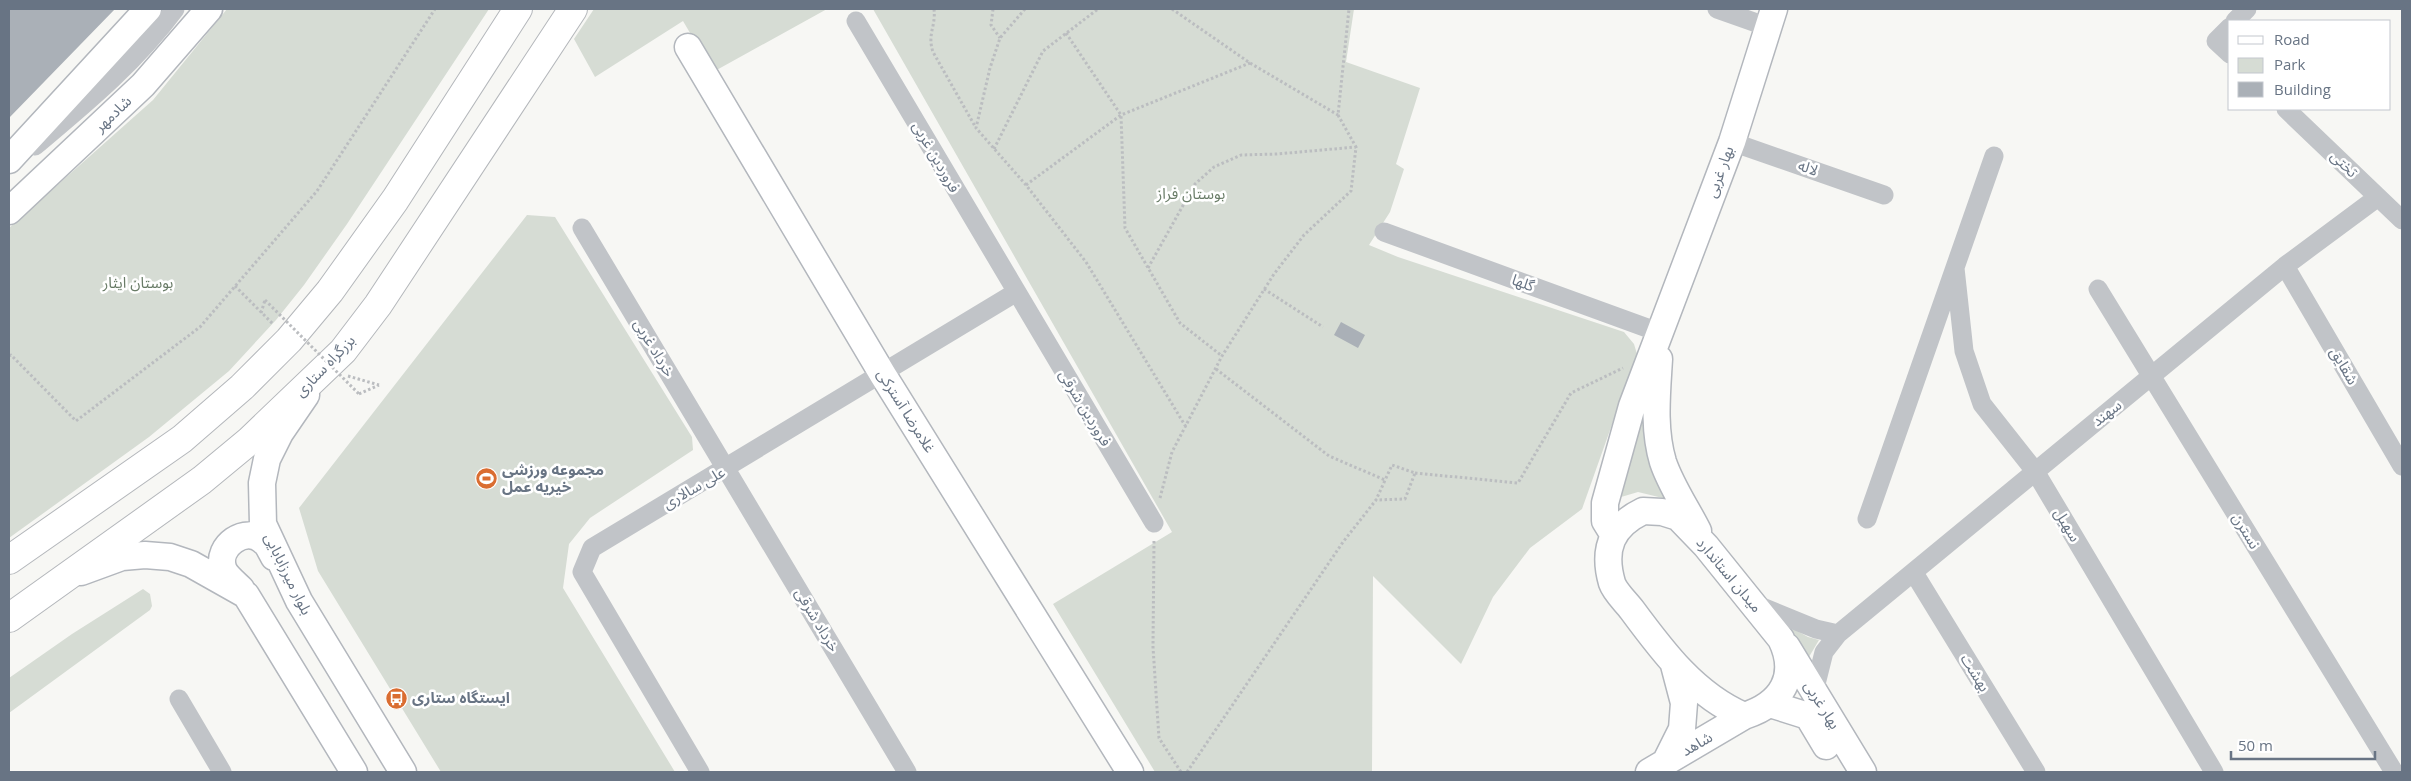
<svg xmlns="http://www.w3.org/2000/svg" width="2411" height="781" viewBox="0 0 2411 781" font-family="'Open Sans','Noto Sans Arabic',sans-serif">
	<rect width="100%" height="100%" fill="#f7f7f4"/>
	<path fill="#d6dcd4" d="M227,9H489L347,224L304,285L276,320L229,371L149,437L9,538V228L153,100Z
		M594,9H827L713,72L683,21L595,77L574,39Z
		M873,9H1354L1346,62L1420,88L1396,164L1404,169L1390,212L1369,245L1398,257L1624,332L1634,344L1637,354L1582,509L1530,548L1493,597L1461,664L1373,576L1372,772H1155L1053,604L1172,532Z
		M527,215L555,217L692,437L693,450L590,518L569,544L563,588L675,772H441L318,571L299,508Z
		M1650,373L1671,500L1638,492L1611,500Z
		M143,589L150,594L152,606L150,610L9,713V678L72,634Z
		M1785,624L1808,637L1819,640L1806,662Z"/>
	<path fill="#aab0b7" d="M9,9H115L9,118Z
		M1341,322L1365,335L1358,348L1334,335Z"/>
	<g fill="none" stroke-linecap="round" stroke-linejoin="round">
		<defs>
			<path id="secondary" d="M688,47L883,375L1130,772
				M9,160L148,9
				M9,211L143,85L209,9
				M1659,359C1657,393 1653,429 1663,462C1671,486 1687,509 1698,531
				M306,395L280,433L267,459L262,483L263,524L299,601L403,772
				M1643,511L1662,512L1678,517L1706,546L1781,639C1799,676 1782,704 1744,716C1695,695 1663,652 1632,610C1626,602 1615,592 1612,583C1602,548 1612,526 1643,511Z
				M1613,534L1605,521V503L1632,406L1732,142L1774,9
				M81,572L122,557L145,555L170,557L191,564L246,595L354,772
				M241,589C235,583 225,575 223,568C216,546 246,525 263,541C268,544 271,552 274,557
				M1787,647L1863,772
				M1770,704L1808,716L1826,746
				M1665,763L1682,729L1684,703L1674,665
				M1649,772L1744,716"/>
			<path id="highway" d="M9,560L182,439L242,387L289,340L330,291L395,200L518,9
				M9,618L202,480L249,441L343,351L378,305L573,9"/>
		</defs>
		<use href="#secondary" stroke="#b3b7bd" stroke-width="29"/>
		<use href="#highway" stroke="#b4b7bb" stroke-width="30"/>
		<path stroke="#bbbdc0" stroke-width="3" stroke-dasharray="2.5 2.5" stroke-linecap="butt" d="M934,9C936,27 927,34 933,52L976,128
			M993,9L991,25L1000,38
			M1025,9L1000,38L990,68L976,128L1026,185L1086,262L1186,427
			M1172,9L1250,63L1338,115
			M1066,33L1121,115L1125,228L1180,323L1222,356
			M994,149L1043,51L1098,9
			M1026,185L1121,115L1250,63
			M1148,268L1195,184L1214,167L1241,155L1277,154L1356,147
			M235,286L273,324
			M1264,289L1323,327
			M261,313L265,300
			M9,356L11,355L76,421L200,327L317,191L435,9
			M1216,369L1329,456L1385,480
			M348,376L379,385
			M359,394L379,385
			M1415,473L1518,483L1571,393L1623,368
			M1160,498L1172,452L1222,356L1274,274L1304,235L1351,191L1356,147L1338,115L1349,9
			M1154,541L1153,647L1159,738L1181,772
			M1187,772L1343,542L1376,500L1392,465L1415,473L1405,499L1376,500"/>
		<path stroke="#c1c4c8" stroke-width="19" d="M1717,9L1768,27
			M856,21L1154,523
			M2235,21L2247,9
			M2230,27L2216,41L2230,54
			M2286,109L2402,220
			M1732,142L1884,195
			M35,146C85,104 136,62 175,9
			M582,228L907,772
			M1384,232L1661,333
			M2285,266L2402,466
			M1955,268L1964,351L1982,404L2035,471L2214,772
			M2098,289L2394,772
			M1867,519L1994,156
			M1914,573L2036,772
			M1755,604L1816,629L1838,634
			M1814,692L1824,652L1838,634L2285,266L2378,197
			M179,699L222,772
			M700,772L582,572L592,548L1015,293"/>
		<use href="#secondary" stroke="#fff" stroke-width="26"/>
		<use href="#highway" stroke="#fff" stroke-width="28"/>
		<path stroke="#bbbdc0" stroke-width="3" stroke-dasharray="2.5 2.5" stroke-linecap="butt" d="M265,300L359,394"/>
	</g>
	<defs>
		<symbol id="stadium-disc" viewBox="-11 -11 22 22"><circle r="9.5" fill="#da6d31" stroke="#fff"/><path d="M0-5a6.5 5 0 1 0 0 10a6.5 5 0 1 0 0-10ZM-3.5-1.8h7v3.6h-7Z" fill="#fff"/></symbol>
		<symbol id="bus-disc" viewBox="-11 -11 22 22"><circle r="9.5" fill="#da6d31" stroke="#fff"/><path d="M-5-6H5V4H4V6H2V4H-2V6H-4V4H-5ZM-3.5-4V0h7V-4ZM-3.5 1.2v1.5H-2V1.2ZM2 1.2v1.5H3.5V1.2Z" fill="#fff"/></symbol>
	</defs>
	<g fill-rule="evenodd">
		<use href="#stadium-disc" x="474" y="466" width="25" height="25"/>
		<use href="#bus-disc" x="384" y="686" width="25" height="25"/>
	</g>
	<g text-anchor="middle" stroke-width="5" stroke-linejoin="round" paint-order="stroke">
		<g font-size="15" fill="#687484" stroke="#fff">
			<text transform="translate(113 114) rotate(-44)" y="5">شادمهر</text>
			<text transform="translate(936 157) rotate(60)" y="5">فروردین غربی</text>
			<text transform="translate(2344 164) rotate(44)" y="5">تختی</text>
			<text transform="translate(1808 168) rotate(19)" y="5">لاله</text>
			<text transform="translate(1720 172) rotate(-70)" y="5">بهار غربی</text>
			<text transform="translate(1523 283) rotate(20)" y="5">گلها</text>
			<text transform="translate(654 348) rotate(59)" y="5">خرداد غربی</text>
			<text transform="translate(325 366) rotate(-46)" y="5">بزرگراه ستاری</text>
			<text transform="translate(2344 366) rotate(60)" y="5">شقایق</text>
			<text transform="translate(1085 408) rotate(59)" y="5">فروردین شرقی</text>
			<text transform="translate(906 411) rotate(58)" y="5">غلامرضا آسترکی</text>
			<text transform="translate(2107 413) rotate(-38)" y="5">سهند</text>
			<text transform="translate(694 488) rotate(-30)" y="5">علی سالاری</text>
			<text transform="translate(2067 525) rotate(59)" y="5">سهیل</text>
			<text transform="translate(2246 531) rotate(59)" y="5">نسترن</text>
			<text transform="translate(288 574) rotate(64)" y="5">بلوار میرزابابایی</text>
			<text transform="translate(1729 575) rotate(50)" y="5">میدان استاندارد</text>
			<text transform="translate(817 620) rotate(59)" y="5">خرداد شرقی</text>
			<text transform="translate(1975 673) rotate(58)" y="5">بهشت</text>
			<text transform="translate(1822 705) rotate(58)" y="5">بهار غربی</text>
			<text transform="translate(1697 744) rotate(-30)" y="5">شاهد</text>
		</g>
		<g font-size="15" fill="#687b66" stroke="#fff">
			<text x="1191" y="199">بوستان فراز</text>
			<text x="138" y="288">بوستان ایثار</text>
		</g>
		<g font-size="15" font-weight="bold" fill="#687484" stroke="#fff" text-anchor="start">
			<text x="502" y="475">مجموعه ورزشی<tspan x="502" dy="17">خیریه عمل</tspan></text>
			<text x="412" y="703">ایستگاه ستاری</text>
		</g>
	</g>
	<rect width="2411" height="781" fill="none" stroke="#687484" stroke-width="20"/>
	<rect x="2228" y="20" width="162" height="90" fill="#ffffff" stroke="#c3c7ce"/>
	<rect x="2238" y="36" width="25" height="8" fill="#ffffff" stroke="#c3c7ce"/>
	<text x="2274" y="45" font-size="15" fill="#687484">Road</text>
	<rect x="2238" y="58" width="25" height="15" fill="#d6dcd4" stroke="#c3c7ce"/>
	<text x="2274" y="70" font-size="15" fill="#687484">Park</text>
	<rect x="2238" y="82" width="25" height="15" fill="#aab0b7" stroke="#c3c7ce"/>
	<text x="2274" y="95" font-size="15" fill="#687484">Building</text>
	<path d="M2231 751v8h144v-8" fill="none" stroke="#687484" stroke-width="2.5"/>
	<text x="2238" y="751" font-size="15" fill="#687484" stroke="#ffffff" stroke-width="4" paint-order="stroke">50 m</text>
</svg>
